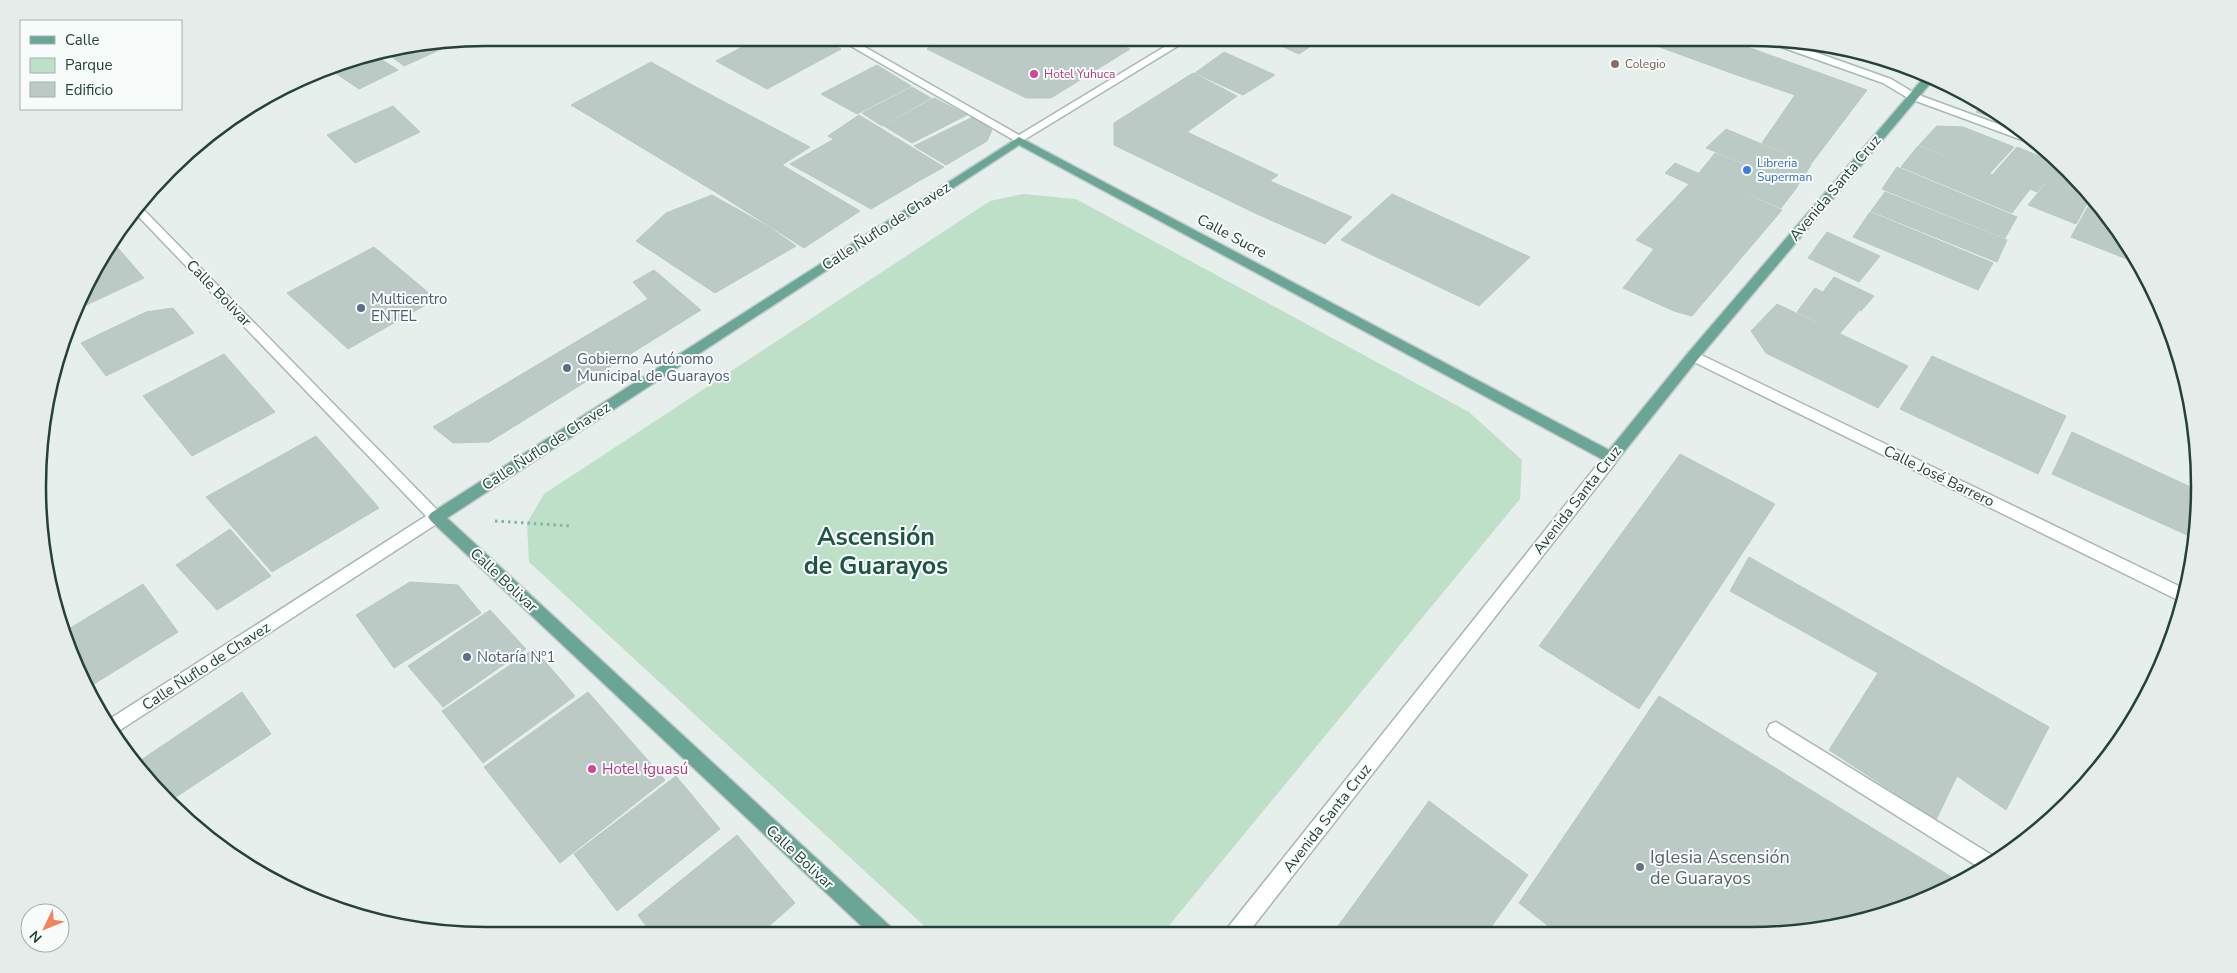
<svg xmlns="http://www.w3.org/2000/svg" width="2237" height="973" viewBox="0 0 2237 973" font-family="'Nunito Sans',sans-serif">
	<rect width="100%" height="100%" fill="#e6efeb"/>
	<path fill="#bfe0c8" d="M1023,194L1076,199L1469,412L1522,460L1520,499L1162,934H933L529,562L527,523L544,494L990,201Z"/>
	<path fill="#bbcac4" stroke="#b8c9c2" d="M759,38H819L841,49L767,89L716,61Z
		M945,38H1101L1130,49L1051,98H1026L927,49Z
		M1105,38H1143L1129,47Z
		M1263,38H1323L1299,54Z
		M1635,38H1720L1753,49L1731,73Z
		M442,45L446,47L404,66L388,54Z
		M1753,49L1867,90L1811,164L1762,143L1795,95L1731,73Z
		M1224,52L1275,75L1243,95L1195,73Z
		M376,56L398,70L359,89L328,68L342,61Z
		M651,62L696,87L616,132L571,105Z
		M877,65L911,86L857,114L821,94Z
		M1193,73L1237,96L1187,132L1278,175L1270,181L1352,217L1325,244L1257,214L1114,145V123Z
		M696,87L810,147L782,165L772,159L717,193L616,132Z
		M912,87L931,98L882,126L862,113Z
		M934,98L967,115L912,143L884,126Z
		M1982,102L2012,124L1976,112Z
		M393,106L420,132L355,163L327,135Z
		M859,115L944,167L917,182L828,136Z
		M973,117L992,130L987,141L946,165L914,146Z
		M1937,126L1963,127L2014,147L1990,173L1919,145Z
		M1726,129L1811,165L1798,185L1706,148Z
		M834,139L917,182L871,209L790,164Z
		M1918,146L2030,189L2012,213L1901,167Z
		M2017,147L2061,165L2037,192L1993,174Z
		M1715,153L1798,186L1781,208L1699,173Z
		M772,159L782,165L860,211L804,248L717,193Z
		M1675,163L1782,210L1692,316L1674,311L1623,288L1654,249L1636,240L1689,184L1665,173Z
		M2061,165L2091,196L2076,224L2028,205Z
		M1897,167L2017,217L2005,238L1882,189Z
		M1885,192L2007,240L1997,262L1871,211Z
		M1392,194L1530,257L1479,306L1341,240Z
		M712,195L769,227L796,246L715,293L636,241L666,213Z
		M2093,198L2107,213L2137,263L2071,237Z
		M1870,212L1993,263L1978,290L1853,237Z
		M1827,232L1880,256L1859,282L1808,258Z
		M374,247L436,299L348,349L287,293Z
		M118,248L144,278L80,308L98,262L104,254Z
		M654,270L701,310L489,442L453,443L433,427L648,299L633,282Z
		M1834,277L1874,296L1861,311L1823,292Z
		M1815,288L1859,311L1840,333L1797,312Z
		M1777,304L1908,366L1878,408L1766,353L1751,331Z
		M173,308L194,333L106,376L81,343L146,312Z
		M224,354L275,412L192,456L143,396Z
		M1932,356L2066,416L2038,474L1900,409Z
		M2072,432L2197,490L2196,539L2052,474Z
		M316,436L379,508L272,572L206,497Z
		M1680,454L1775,504L1639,709L1539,646Z
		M230,529L271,576L217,610L176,565Z
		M1749,557L2049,727L2006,810L1957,776L1936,820L1829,750L1878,673L1730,591Z
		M410,582L458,585L481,613L394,668L356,615Z
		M143,584L178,632L89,687L67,630Z
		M490,610L526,649L443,707L408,666Z
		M534,649L575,696L483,763L442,711Z
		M242,692L271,734L170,801L141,760Z
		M588,692L665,780L560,863L484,767Z
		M1659,696L1958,881L1923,901L1809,932H1556L1519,903Z
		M137,760L155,788L134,762Z
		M676,776L720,829L617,911L574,854Z
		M1429,801L1528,875L1487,933H1333Z
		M737,835L795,903L759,935H653L638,915Z"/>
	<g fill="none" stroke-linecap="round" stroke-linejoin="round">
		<defs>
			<path id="lane" d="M1776,722L1995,857L1996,859L1980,868L1770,736L1767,730L1770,724Z"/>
			<path id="street" d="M837,38H849L1019,135L1179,38H1191L1019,143Z
				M142,208L444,517L441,521L114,734L105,722L426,516L137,215Z
				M1693,351L2185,589L2182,602L1688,359L1686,356L1688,353Z
				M1611,452L1616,454L1618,458L1616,462L1248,933H1226L1229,926L1606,454Z"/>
			<path id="secondary" d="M1769,41L1795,45L1891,79L1916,94L2025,134L2041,145L2033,144L1908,98L1883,83L1770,43Z"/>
			<path id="primary" d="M1926,75L1934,79L1698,359L1616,462L1611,464L1019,145L447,518L891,927L894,934H870L431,521L428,517L431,513L1019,137L1609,450L1688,353Z"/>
		</defs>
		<use href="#lane" stroke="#a8b8b2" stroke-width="3"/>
		<use href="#street" stroke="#a8b8b2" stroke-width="3"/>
		<use href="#secondary" stroke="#a4bbb3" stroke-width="3"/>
		<use href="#primary" stroke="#c2cac8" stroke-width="3"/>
		<path stroke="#86b3a5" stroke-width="3" stroke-dasharray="2.5 4" stroke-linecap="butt" d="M495,521L572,526"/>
		<use href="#lane" fill="#fff" fill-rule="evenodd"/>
		<use href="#street" fill="#fff" fill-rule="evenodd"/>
		<use href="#secondary" fill="#fff" fill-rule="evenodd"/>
		<use href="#primary" fill="#6aa596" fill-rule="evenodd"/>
	</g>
	<circle fill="#8d6e63" stroke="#f7fbf9" stroke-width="2" cx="1615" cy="64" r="5"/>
	<g fill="#d1479c" stroke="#f7fbf9" stroke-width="2">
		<circle cx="1034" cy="74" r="5"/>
		<circle cx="592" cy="769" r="5"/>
	</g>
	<circle fill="#3f7fe0" stroke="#f7fbf9" stroke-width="2" cx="1747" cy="170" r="5"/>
	<g fill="#5c6f8a" stroke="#f7fbf9" stroke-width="2">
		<circle cx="361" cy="308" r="5"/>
		<circle cx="567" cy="368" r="5"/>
		<circle cx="467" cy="657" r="5"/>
	</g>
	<circle fill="#6b7280" stroke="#f7fbf9" stroke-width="2" cx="1640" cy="867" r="5"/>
	<g text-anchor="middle" stroke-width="4" stroke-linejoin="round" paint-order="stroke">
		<g font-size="12" fill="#785e54" stroke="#f7fbf9" text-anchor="start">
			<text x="1625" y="68">Colegio</text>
		</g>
		<g font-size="12" fill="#b23c85" stroke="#f7fbf9" text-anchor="start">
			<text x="1044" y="78">Hotel Yuhuca</text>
		</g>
		<g font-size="12" fill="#366cbe" stroke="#f7fbf9" text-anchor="start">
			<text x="1757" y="167">Libreria<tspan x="1757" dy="14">Superman</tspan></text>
		</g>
		<g font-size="15" fill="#24423a" stroke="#f7fbf9">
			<text transform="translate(1835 188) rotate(-50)" y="5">Avenida Santa Cruz</text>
			<text transform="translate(886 226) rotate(-33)" y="5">Calle Ñuflo de Chavez</text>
			<text transform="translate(1232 236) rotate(28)" y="5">Calle Sucre</text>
			<text transform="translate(219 293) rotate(46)" y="5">Calle Bolivar</text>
			<text transform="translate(546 446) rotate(-33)" y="5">Calle Ñuflo de Chavez</text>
			<text transform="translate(1939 476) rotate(26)" y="5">Calle José Barrero</text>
			<text transform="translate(1577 500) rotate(-52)" y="5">Avenida Santa Cruz</text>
			<text transform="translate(504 580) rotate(43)" y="5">Calle Bolivar</text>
			<text transform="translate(206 666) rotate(-33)" y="5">Calle Ñuflo de Chavez</text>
			<text transform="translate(1327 818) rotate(-52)" y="5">Avenida Santa Cruz</text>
			<text transform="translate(800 857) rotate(43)" y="5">Calle Bolivar</text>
		</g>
		<g font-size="15" fill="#4e5e75" stroke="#f7fbf9" text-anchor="start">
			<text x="371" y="304">Multicentro<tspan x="371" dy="17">ENTEL</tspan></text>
			<text x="577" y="364">Gobierno Autónomo<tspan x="577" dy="17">Municipal de Guarayos</tspan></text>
			<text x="477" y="662">Notaría Nº1</text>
		</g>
		<g font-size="15" fill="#b23c85" stroke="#f7fbf9" text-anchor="start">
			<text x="602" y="774">Hotel Ɨguasú</text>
		</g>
		<g font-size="18" fill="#5b616d" stroke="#f7fbf9" text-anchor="start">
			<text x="1650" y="863">Iglesia Ascensión<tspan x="1650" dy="21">de Guarayos</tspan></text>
		</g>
		<g font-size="25" font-weight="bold" fill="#1f5548" stroke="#f7fbf9">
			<text x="876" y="545">Ascensión<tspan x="876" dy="29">de Guarayos</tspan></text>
		</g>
	</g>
	<path d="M0 0H2237V973H0ZM486 46H1751A440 440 0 0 1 2191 486V487A440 440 0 0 1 1751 927H486A440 440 0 0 1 46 487V486A440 440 0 0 1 486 46Z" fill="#e6ecea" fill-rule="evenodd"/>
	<path fill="none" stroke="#24423a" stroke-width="2.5" d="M486 46H1751A440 440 0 0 1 2191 486V487A440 440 0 0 1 1751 927H486A440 440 0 0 1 46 487V486A440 440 0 0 1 486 46Z"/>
	<rect x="20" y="20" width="162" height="90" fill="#f7fbf9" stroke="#a3b1ad"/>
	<rect x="30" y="36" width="25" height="8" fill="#6aa596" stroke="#a3b1ad"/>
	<text x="65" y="45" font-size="15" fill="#24423a">Calle</text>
	<rect x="30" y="58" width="25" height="15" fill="#bfe0c8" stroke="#a3b1ad"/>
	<text x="65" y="70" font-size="15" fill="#24423a">Parque</text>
	<rect x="30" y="82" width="25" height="15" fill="#bbcac4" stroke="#a3b1ad"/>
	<text x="65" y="95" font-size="15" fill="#24423a">Edificio</text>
	<g transform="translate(45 928) rotate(227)"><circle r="24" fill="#f7fbf9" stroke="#a3b1ad"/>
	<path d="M0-4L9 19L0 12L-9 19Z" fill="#f4845f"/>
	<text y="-8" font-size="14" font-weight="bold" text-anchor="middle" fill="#24423a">N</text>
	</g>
</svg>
